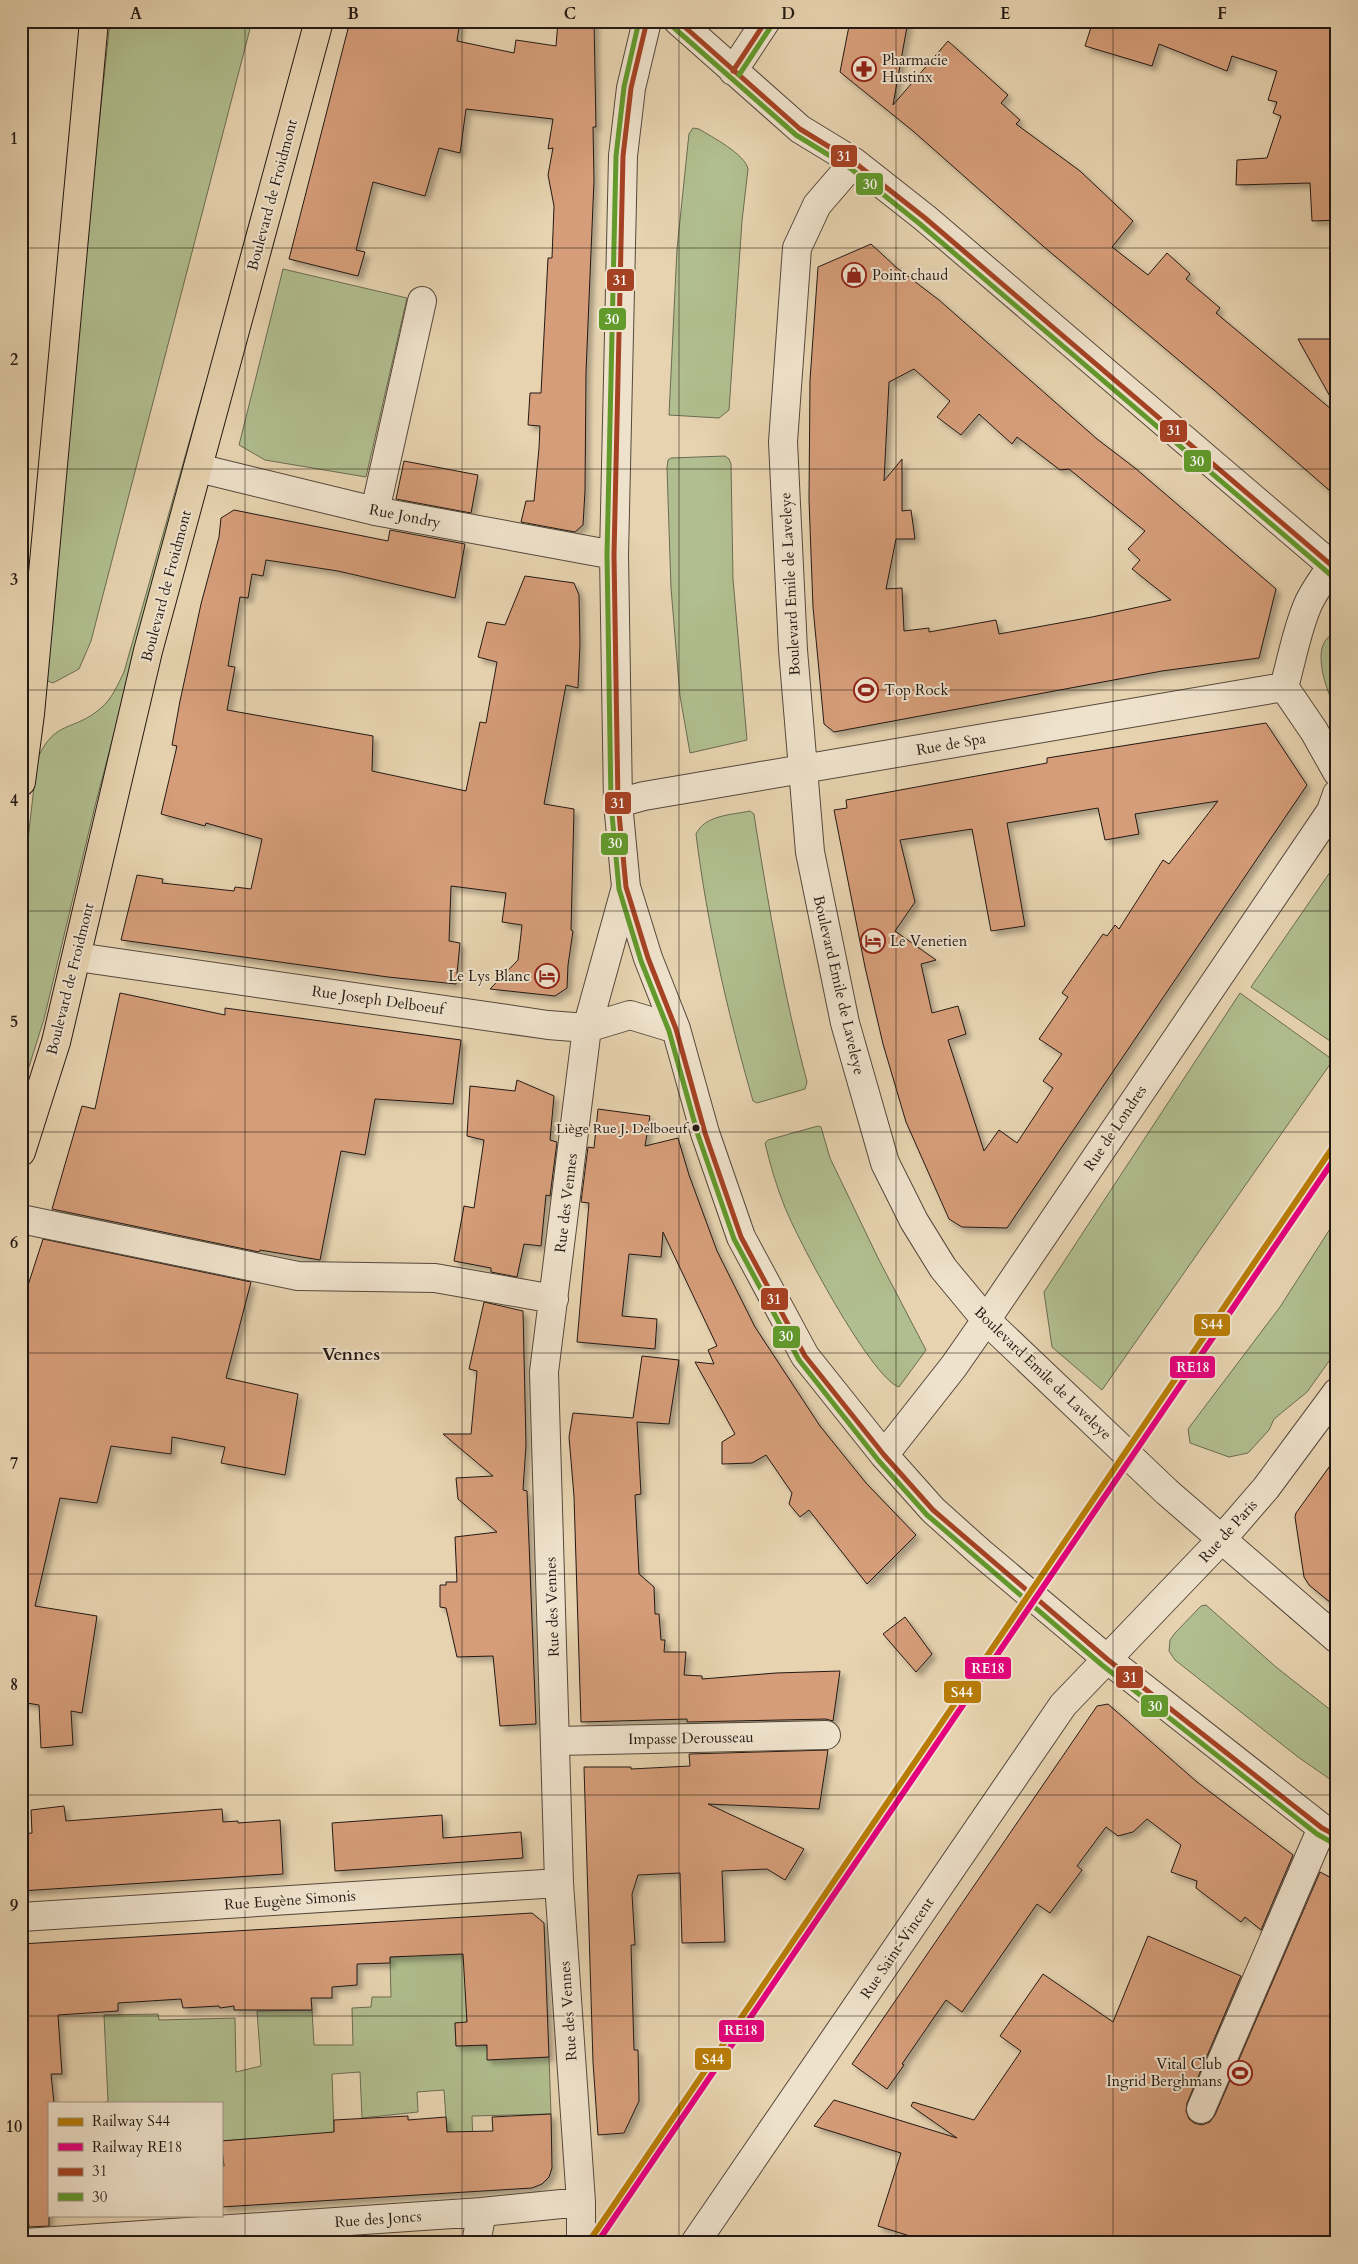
<svg xmlns="http://www.w3.org/2000/svg" width="1358" height="2264" viewBox="0 0 1358 2264" font-family="Cardo,serif">
	<defs>
		<filter id="shadow"><feDropShadow dx="4.5" dy="4.5" stdDeviation="2.5" flood-color="#0004"/></filter>
	</defs>
	<rect width="100%" height="100%" fill="#e7d3b0"/>
	<filter id="stains"><feTurbulence type="fractalNoise" baseFrequency=".004" numOctaves="4"/><feColorMatrix values="0 0 0 0 .2 0 0 0 0 .09 0 0 0 0 .02 0 0 0 .5 -.17"/></filter>
	<radialGradient id="worn" r=".72"><stop offset=".6" stop-color="#630" stop-opacity="0"/><stop offset="1" stop-color="#630" stop-opacity=".3"/></radialGradient>
	<path fill="#b1be8f" stroke="#6a6c52" d="M110,21H252L91,641L79,669L53,683L40,678Z
		M693,128L699,129C712,137 745,154 748,169L742,221L729,410L719,418L669,415L677,249L688,143L689,134Z
		M283,269L407,298L366,477L265,460L239,445Z
		M205,386L95,806L44,1019L21,1092V902L37,760C54,719 74,732 101,708C112,699 118,684 124,672Z
		M725,456L729,459L731,464L733,579L747,740L690,753L680,696L671,588L667,468L668,460L671,458Z
		M1337,633V712C1328,695 1306,640 1337,633Z
		M750,811L754,814L755,821C769,909 784,996 807,1082L805,1089L757,1103L753,1101C728,1014 707,924 696,834C705,815 731,815 750,811Z
		M1337,862V1032L1330,1041L1251,987Z
		M1240,993L1333,1060L1102,1390L1052,1347L1044,1292Z
		M818,1126L821,1127L830,1158L878,1258L926,1350L899,1387C871,1378 796,1237 784,1205C776,1185 770,1164 765,1143L768,1140Z
		M1337,1218V1350L1307,1392L1274,1419L1269,1430L1248,1453L1229,1457L1190,1443L1188,1429L1280,1307Z
		M1206,1605L1276,1667L1337,1715V1784L1298,1757L1175,1660L1169,1651L1170,1640L1175,1633L1201,1606Z
		M464,1952L467,2023H455L456,2046L487,2045L488,2060L549,2057L551,2114L472,2116L473,2144L448,2146L444,2090L417,2092L418,2112L362,2118L360,2072L332,2074L334,2133L221,2141V2103H104L108,2101L104,2015L158,2014L159,2020L235,2018L236,2072L261,2066L257,2011L312,2010L314,2045H353L352,2008L371,2007L372,1997H391L390,1957Z"/>
	<path fill="#d59d79" stroke="#241914" fill-rule="evenodd" filter="url(#shadow)" d="M350,21H460L457,41L514,53L516,40L556,46L558,21H594L596,127H593L594,180L586,372L585,491L583,525L575,532L521,522L526,501H534L539,448L540,426L528,425L530,393H541L548,258H552L554,206L548,175L553,148L548,149L553,119L466,109L460,153L439,148L425,196L373,182L356,250L365,252L358,276L289,259Z
		M850,21H908L893,105L948,41L1008,95L1001,103L1020,120L1016,124L1080,171L1133,221L1112,247L1148,275L1167,253L1190,274L1186,279L1220,308L1216,313L1337,414V497L1213,389L1043,246L913,131L840,72Z
		M1093,21H1308L1337,31V220L1312,221L1310,183L1236,185L1237,160L1267,158L1281,116L1273,113L1277,102L1268,100L1277,71L1232,56L1227,71L1159,44L1152,66L1085,46Z
		M871,244L897,268L939,300L1097,439L1135,468L1276,589L1259,658L1162,671L834,732L824,724L813,607L809,500L810,380L818,267ZM914,369L950,401L937,417L961,435L979,414L1012,444L1017,437L1060,470L1069,469L1145,531L1128,549L1140,560L1132,569L1171,600L1092,617L999,634L996,620L929,632V628L904,631L902,588L886,589L896,539H915L911,510L902,511V459L884,481L889,382Z
		M1298,339H1337V409Z
		M404,461L478,475L471,513L396,499Z
		M234,510L388,541L390,530L465,544L455,598L338,571L266,560L263,576L252,574L248,598L240,597L228,666L235,667L227,710L373,736L372,771L466,791L480,722L486,723L497,662L478,657L487,622L505,625L525,576L574,583L579,595L580,644L578,688L566,685L544,804L574,809L571,930L573,931L568,965L567,988L555,996L490,989L518,960L522,925L502,922L506,893L451,886L449,941L460,943L456,984L388,977L121,940L137,875L163,879L162,883L234,891L235,887L251,889L262,839L206,823L205,826L161,814L177,746L172,745L180,701L201,604L219,537L221,518Z
		M1266,723L1307,785L1007,1228L962,1227L949,1219L906,1122L883,1044L865,967L834,810L847,808L846,800L1047,763V758ZM1218,801L1169,864L1163,860L1119,929L1115,925L1107,936L1103,934L1062,993L1068,997L1039,1039L1062,1054L1043,1081L1053,1088L1017,1143L999,1130L984,1151L948,1040L966,1034L958,1006L932,1013L921,964L936,960L895,931L915,902L900,840L972,829L991,931L1025,926L1007,823L1098,808L1105,840L1139,834L1135,814Z
		M120,993L225,1015V1008L461,1040L453,1104L375,1099L365,1155L341,1151L320,1260L260,1250L259,1252L52,1209L82,1106L95,1109Z
		M517,1080L554,1096L550,1140L557,1142L550,1196L546,1195L541,1246L524,1244L517,1277L491,1272V1268L454,1261L464,1206L474,1208L484,1140L467,1136L470,1086L515,1091Z
		M598,1109L650,1116L645,1146L678,1138L689,1175L717,1251L755,1327L820,1426L866,1483L916,1535L867,1584L809,1510L800,1517L789,1504L792,1493L766,1455L752,1463L722,1464V1442L735,1434L695,1362L714,1364L708,1350L717,1346L663,1232L661,1257L629,1254L622,1316L657,1319L655,1349L577,1342L589,1203L581,1202L588,1147L594,1148Z
		M43,1239L251,1282L226,1378L298,1394L285,1475L221,1463L225,1447L172,1437L171,1454L111,1446L97,1503L60,1498L35,1606L97,1616L82,1713L71,1711L73,1745L41,1748L39,1705L21,1702V1307Z
		M484,1302L523,1311L526,1445L523,1490L527,1491L536,1724L500,1726L493,1656L457,1657L446,1608L440,1607V1585H446V1582H457L455,1537L497,1532L458,1499L456,1478L493,1476L443,1434H471L477,1371L469,1369Z
		M642,1356L679,1360L669,1424L637,1422L641,1494L635,1495L639,1574L654,1587L655,1614H659L661,1640H665L664,1652H686L684,1675L702,1676V1679L776,1673L840,1671L833,1721L826,1719L687,1722V1719L581,1722L574,1496L569,1437L573,1413L633,1418Z
		M1337,1456V1608L1309,1585L1304,1577L1295,1517L1296,1513Z
		M905,1617L932,1654L916,1672L883,1634Z
		M1108,1704L1197,1782L1293,1855L1261,1930L1245,1917L1241,1922L1196,1888L1197,1881L1171,1872L1181,1845L1147,1819L1133,1832L1118,1836L1106,1827L1077,1866L1082,1870L1050,1913L1037,1904L962,2012L946,2000L902,2064L904,2065L887,2089L852,2064L1097,1706Z
		M828,1750L819,1809L708,1804L804,1849L785,1880L767,1869L722,1871L725,1942L682,1943L680,1873L638,1875L632,1894L635,1945H631L634,2050H638L639,2101L624,2133L598,2135L593,2062L584,1767H631V1769L690,1766L689,1754Z
		M64,1806L66,1821L222,1809L223,1822L238,1821V1823L280,1820L283,1874L21,1891V1834L32,1833L31,1810Z
		M442,1815L443,1838L521,1832L523,1858L335,1871L332,1823Z
		M1320,1872L1337,1881V2243H932L878,2226L901,2153L814,2126L834,2100L957,2138L911,2106L913,2102L974,2120L1021,2051L1000,2036L1043,1974L1113,2022L1148,1936L1241,1976L1187,2103L1186,2111L1189,2119L1194,2123L1202,2125L1210,2122L1215,2115Z
		M532,1913L544,1923L549,2057L487,2060V2045L456,2046L455,2023L467,2022L463,1954L390,1957V1963L357,1964V1985L332,1987V1998H311L312,2010H234V2006L220,2008L219,2006L183,2008L181,1999L118,2003V2011L58,2015L62,2074H51L54,2103H49V2226L29,2227L21,2151V1944Z
		M551,2114L552,2168L549,2177L542,2184L532,2188L221,2207V2166H224L221,2141L334,2132V2120L408,2116V2120L446,2117L447,2132L493,2131L492,2117Z"/>
	<g fill="none" stroke-linecap="round" stroke-linejoin="round">
		<defs>
			<path id="minor" d="M678,21L800,129L854,162L925,218L1337,570
				M733,71L766,21
				M854,162L817,205L797,248L783,442L793,650L810,852L845,1023L885,1163L914,1221L943,1268L986,1320L1167,1492L1337,1639
				M198,468L375,511L614,555
				M375,511L422,301
				M1284,687C1292,659 1297,628 1309,602C1317,586 1327,573 1337,559
				M1284,687L1314,731L1337,772
				M618,803L644,796L1284,687
				M626,887L648,958L676,1029L705,1133L741,1237L805,1356L884,1455L933,1510L981,1553L1107,1659L1322,1828L1337,1836
				M77,957L548,1025L587,1028L630,1015L676,1029
				M21,1219L298,1276L435,1278L554,1299
				M884,1455L954,1366L986,1320L1331,811L1337,794
				M557,1741L826,1735
				M21,1917L559,1883
				M1201,2109L1322,1828
				M25,2243L482,2212L581,2202
				M476,2243L482,2212
				M581,2243V2202L559,1883L544,1372L587,1028L626,887L618,803L614,555L623,156L631,88L647,21
				M695,2243L1063,1705L1221,1540L1266,1488L1337,1392"/>
			<path id="major" d="M21,782L30,714L94,21
				M21,1152L56,1042L148,651L319,21"/>
		</defs>
		<use href="#minor" stroke="#55483b" stroke-width="30"/>
		<use href="#major" stroke="#241914" stroke-width="30"/>
		<use href="#minor" stroke="#efe2cc" stroke-width="28"/>
		<use href="#major" stroke="#e7d3b0" stroke-width="28"/>
		<defs>
			<path id="bus-1" d="M647,21L631,88L623,156L614,555L618,803L626,887L648,958L676,1029L705,1133L741,1237L805,1356L884,1455L933,1510L1107,1659L1322,1828L1337,1836
				M678,21L800,129L854,162L925,218L1337,570
				M733,71L766,21"/>
			<path id="bus-2" d="M639,21L624,87L616,156L607,555L611,804L619,889L641,961L669,1031L698,1135L734,1239L799,1360L878,1460L927,1515L1102,1665L1317,1834L1333,1843
				M673,27L796,135L850,168L920,224L1332,576
				M739,75L772,25"/>
		</defs>
		<use href="#bus-1" stroke="#efe2cc" stroke-width="9"/>
		<use href="#bus-2" stroke="#efe2cc" stroke-width="9"/>
		<use href="#bus-1" stroke="#a64224" stroke-width="5"/>
		<use href="#bus-2" stroke="#629a2c" stroke-width="5"/>
		<defs>
			<path id="rail-1" d="M588,2243L1337,1141"/>
			<path id="rail-2" d="M597,2243L1337,1155"/>
		</defs>
		<use href="#rail-1" stroke="#efe2cc" stroke-width="10"/>
		<use href="#rail-2" stroke="#efe2cc" stroke-width="10"/>
		<use href="#rail-1" stroke="#b87c06" stroke-width="6"/>
		<use href="#rail-2" stroke="#e5007d" stroke-width="6"/>
	</g>
	<path fill="none" stroke="#241914" stroke-width="1" stroke-opacity="0.55" d="M245,21V2243M462,21V2243M679,21V2243M896,21V2243M1113,21V2243M21,248H1337M21,469H1337M21,690H1337M21,911H1337M21,1132H1337M21,1353H1337M21,1574H1337M21,1795H1337M21,2016H1337"/>
	<defs>
		<symbol id="pharmacy-ring" viewBox="-11 -11 22 22"><circle r="9.5" fill="#efe2cc" stroke="#8f2418" stroke-width="1.5"/><path d="M-2-6h4v4h4v4h-4v4h-4v-4h-4v-4h4Z" fill="#8f2418"/></symbol>
		<symbol id="shop-ring" viewBox="-11 -11 22 22"><circle r="9.5" fill="#efe2cc" stroke="#8f2418" stroke-width="1.5"/><path d="M-5-2.5h2.3a2.7 3.5 0 0 1 5.4 0H5L5.5 6h-11ZM-1.5-2.5h3a1.5 2.3 0 0 0-3 0Z" fill="#8f2418"/></symbol>
		<symbol id="stadium-ring" viewBox="-11 -11 22 22"><circle r="9.5" fill="#efe2cc" stroke="#8f2418" stroke-width="1.5"/><path d="M0-5a6.5 5 0 1 0 0 10a6.5 5 0 1 0 0-10ZM-3.5-1.8h7v3.6h-7Z" fill="#8f2418"/></symbol>
		<symbol id="hotel-ring" viewBox="-11 -11 22 22"><circle r="9.5" fill="#efe2cc" stroke="#8f2418" stroke-width="1.5"/><path d="M-6-4.5h1.5V1H6V5H4.5V3h-9V5H-6ZM-4 0a1.8 1.8 0 1 1 3.6 0ZM.5 0V-2.5h3Q6-2.5 6 0Z" fill="#8f2418"/></symbol>
	</defs>
	<g fill-rule="evenodd">
		<use href="#pharmacy-ring" x="850" y="55" width="28" height="28"/>
		<use href="#shop-ring" x="840" y="261" width="28" height="28"/>
		<use href="#stadium-ring" x="852" y="676" width="28" height="28"/>
		<use href="#hotel-ring" x="859" y="927" width="28" height="28"/>
		<use href="#hotel-ring" x="533" y="962" width="28" height="28"/>
		<use href="#stadium-ring" x="1226" y="2059" width="28" height="28"/>
	</g>
	<circle fill="#241914" stroke="#efe2cc" stroke-width="2" cx="696" cy="1128" r="4.5"/>
	<g text-anchor="middle" stroke-width="4" stroke-linejoin="round" paint-order="stroke">
		<g font-size="14" fill="#241914" stroke="#efe2cc" text-anchor="end">
			<text x="687" y="1133">Liège Rue J. Delboeuf</text>
		</g>
		<g font-size="15" fill="#241914" stroke="#efe2cc" text-anchor="start">
			<text x="882" y="65">Pharmacie<tspan x="882" dy="17">Hustinx</tspan></text>
			<text x="872" y="280">Point chaud</text>
			<text x="884" y="695">Top Rock</text>
			<text x="890" y="946">Le Venetien</text>
			<text x="530" y="981" text-anchor="end">Le Lys Blanc</text>
			<text x="1222" y="2069" text-anchor="end">Vital Club<tspan x="1222" dy="17">Ingrid Berghmans</tspan></text>
		</g>
		<g font-size="15" fill="#241914" stroke="#efe2cc">
			<text transform="translate(272 195) rotate(-75)" y="5">Boulevard de Froidmont</text>
			<text transform="translate(405 516) rotate(11)" y="5">Rue Jondry</text>
			<text transform="translate(790 584) rotate(-93)" y="5">Boulevard Emile de Laveleye</text>
			<text transform="translate(166 586) rotate(-75)" y="5">Boulevard de Froidmont</text>
			<text transform="translate(951 744) rotate(-10)" y="5">Rue de Spa</text>
			<text transform="translate(70 979) rotate(-76)" y="5">Boulevard de Froidmont</text>
			<text transform="translate(839 985) rotate(77)" y="5">Boulevard Emile de Laveleye</text>
			<text transform="translate(378 1000) rotate(8)" y="5">Rue Joseph Delboeuf</text>
			<text transform="translate(1115 1128) rotate(-56)" y="5">Rue de Londres</text>
			<text transform="translate(566 1203) rotate(-83)" y="5">Rue des Vennes</text>
			<text transform="translate(1043 1373) rotate(44)" y="5">Boulevard Emile de Laveleye</text>
			<text transform="translate(1228 1531) rotate(-48)" y="5">Rue de Paris</text>
			<text transform="translate(552 1607) rotate(-92)" y="5">Rue des Vennes</text>
			<text transform="translate(691 1738) rotate(-1)" y="5">Impasse Derousseau</text>
			<text transform="translate(290 1900) rotate(-4)" y="5">Rue Eugène Simonis</text>
			<text transform="translate(897 1948) rotate(-56)" y="5">Rue Saint-Vincent</text>
			<text transform="translate(568 2011) rotate(-94)" y="5">Rue des Vennes</text>
			<text transform="translate(378 2219) rotate(-4)" y="5">Rue des Joncs</text>
		</g>
		<g font-size="18" font-weight="bold" fill="#241914" stroke="#efe2cc">
			<text x="351" y="1360">Vennes</text>
		</g>
	</g>
	<g stroke="#efe2cc" stroke-width="2">
		<rect x="830" y="144" width="28" height="24" rx="5" fill="#a64224"/>
		<rect x="855" y="172" width="29" height="24" rx="5" fill="#629a2c"/>
		<rect x="606" y="268" width="29" height="24" rx="5" fill="#a64224"/>
		<rect x="598" y="307" width="29" height="24" rx="5" fill="#629a2c"/>
		<rect x="1159" y="419" width="29" height="24" rx="5" fill="#a64224"/>
		<rect x="1183" y="449" width="29" height="24" rx="5" fill="#629a2c"/>
		<rect x="604" y="791" width="28" height="24" rx="5" fill="#a64224"/>
		<rect x="600" y="832" width="29" height="24" rx="5" fill="#629a2c"/>
		<rect x="760" y="1287" width="29" height="24" rx="5" fill="#a64224"/>
		<rect x="1193" y="1313" width="38" height="24" rx="5" fill="#b87c06"/>
		<rect x="772" y="1325" width="29" height="24" rx="5" fill="#629a2c"/>
		<rect x="1169" y="1355" width="47" height="24" rx="5" fill="#e5007d"/>
		<rect x="964" y="1656" width="48" height="24" rx="5" fill="#e5007d"/>
		<rect x="1115" y="1665" width="29" height="24" rx="5" fill="#a64224"/>
		<rect x="943" y="1680" width="39" height="24" rx="5" fill="#b87c06"/>
		<rect x="1140" y="1694" width="29" height="24" rx="5" fill="#629a2c"/>
		<rect x="718" y="2019" width="47" height="24" rx="5" fill="#e5007d"/>
		<rect x="694" y="2047" width="38" height="24" rx="5" fill="#b87c06"/>
	</g>
	<g font-size="14" text-anchor="middle" font-weight="bold" fill="#fff">
		<text x="844" y="161">31</text>
		<text x="870" y="189">30</text>
		<text x="620" y="285">31</text>
		<text x="612" y="324">30</text>
		<text x="1174" y="435">31</text>
		<text x="1197" y="466">30</text>
		<text x="618" y="808">31</text>
		<text x="615" y="848">30</text>
		<text x="774" y="1304">31</text>
		<text x="1212" y="1329">S44</text>
		<text x="786" y="1341">30</text>
		<text x="1193" y="1372">RE18</text>
		<text x="988" y="1673">RE18</text>
		<text x="1130" y="1682">31</text>
		<text x="962" y="1697">S44</text>
		<text x="1155" y="1711">30</text>
		<text x="741" y="2035">RE18</text>
		<text x="713" y="2064">S44</text>
	</g>
	<rect width="1358" height="2264" fill="none" stroke="#e7d3b0" stroke-width="55"/>
	<rect x="48" y="2102" width="175" height="115" fill="#efe2cc" stroke="#9e9282"/>
	<rect x="58" y="2118" width="25" height="8" fill="#b87c06" stroke="#9e9282"/>
	<text x="92" y="2126" font-size="15" fill="#241914">Railway S44</text>
	<rect x="58" y="2143" width="25" height="8" fill="#e5007d" stroke="#9e9282"/>
	<text x="92" y="2152" font-size="15" fill="#241914">Railway RE18</text>
	<rect x="58" y="2168" width="25" height="8" fill="#a64224" stroke="#9e9282"/>
	<text x="92" y="2176" font-size="15" fill="#241914">31</text>
	<rect x="58" y="2193" width="25" height="8" fill="#629a2c" stroke="#9e9282"/>
	<text x="92" y="2202" font-size="15" fill="#241914">30</text>
	<rect x="28" y="28" width="1302" height="2208" fill="none" stroke="#241914" stroke-width="2"/>
	<g font-size="16" text-anchor="middle" font-weight="bold" fill="#241914">
		<text x="136" y="19">A</text>
		<text x="353" y="19">B</text>
		<text x="570" y="19">C</text>
		<text x="788" y="19">D</text>
		<text x="1005" y="19">E</text>
		<text x="1222" y="19">F</text>
		<text x="14" y="144">1</text>
		<text x="14" y="365">2</text>
		<text x="14" y="585">3</text>
		<text x="14" y="806">4</text>
		<text x="14" y="1027">5</text>
		<text x="14" y="1248">6</text>
		<text x="14" y="1469">7</text>
		<text x="14" y="1690">8</text>
		<text x="14" y="1911">9</text>
		<text x="14" y="2132">10</text>
	</g>
	<rect width="100%" height="100%" filter="url(#stains)"/>
	<rect width="100%" height="100%" fill="url(#worn)"/>
</svg>
